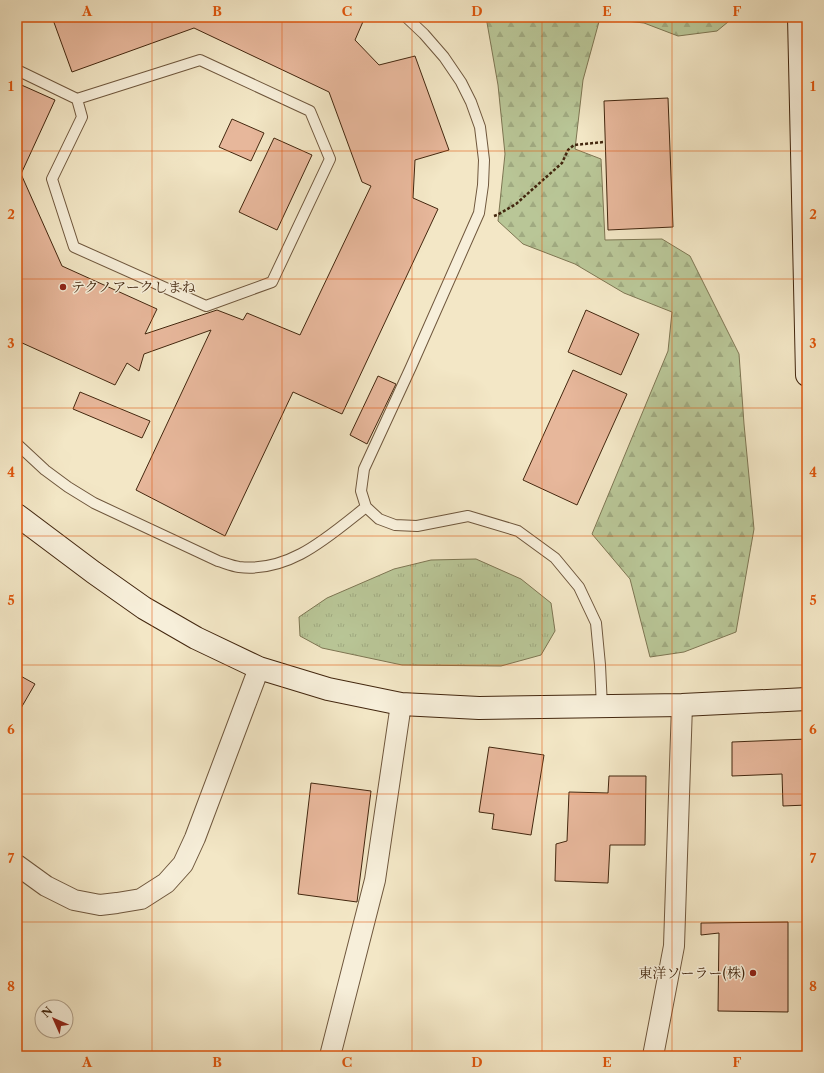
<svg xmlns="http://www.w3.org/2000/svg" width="824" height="1073" viewBox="0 0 824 1073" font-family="'Libre Caslon Text','Noto Serif JP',serif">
	<defs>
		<pattern id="forest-firs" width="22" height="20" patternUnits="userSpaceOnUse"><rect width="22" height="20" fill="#b9c697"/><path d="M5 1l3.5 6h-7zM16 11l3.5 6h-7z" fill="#a0aa81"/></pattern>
		<pattern id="park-tufts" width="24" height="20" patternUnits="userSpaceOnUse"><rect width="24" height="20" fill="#b9c697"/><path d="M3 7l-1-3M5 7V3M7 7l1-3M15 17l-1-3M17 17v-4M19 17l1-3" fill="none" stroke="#a0aa81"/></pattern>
	</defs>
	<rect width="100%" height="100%" fill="#f3e7c6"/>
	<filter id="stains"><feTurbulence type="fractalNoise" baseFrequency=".005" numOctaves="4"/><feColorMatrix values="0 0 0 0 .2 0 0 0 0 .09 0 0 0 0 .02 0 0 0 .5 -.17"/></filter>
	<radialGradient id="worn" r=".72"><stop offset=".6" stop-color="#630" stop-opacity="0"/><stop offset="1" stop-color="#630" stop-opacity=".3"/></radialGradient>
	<path fill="url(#forest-firs)" stroke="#7e7653" d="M486,17H734L717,31L678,36L644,23L600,18L583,80L575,149L601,159L605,240L662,239L690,256L739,354L744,424L754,529L736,632L684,652L650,657L630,579L592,534L668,351L672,312L624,293L575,264L523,244L498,221L505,154L498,85Z"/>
	<path fill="url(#park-tufts)" stroke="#7e7653" d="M476,559L521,579L551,603L555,631L541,655L501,666L402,665L322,648L300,636L299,617L327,598L394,569L431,560Z"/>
	<path fill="#e7b79b" stroke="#43270f" d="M52,17H365L355,40L379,65L415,56L449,150L415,160L413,198L438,209L342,414L293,392L225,536L136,490L211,330L144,354L139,371L127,363L115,385L20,342L17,340V83L55,100L21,174L62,266L157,309L145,334L217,310L243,320L247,313L300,335L371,186L362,182L329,92L194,28L72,72Z
		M668,98L673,227L608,230L604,101Z
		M232,119L264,133L251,161L219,147Z
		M274,138L312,155L277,230L239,212Z
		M586,310L639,334L621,375L568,352Z
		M573,370L627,394L577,505L523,480Z
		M378,376L396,384L367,444L350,435Z
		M80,392L150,421L142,438L73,409Z
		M17,674L35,684L17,715Z
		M807,739V805L783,806L782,774L732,776V742Z
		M489,747L544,755L531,835L492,829L494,814L479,812Z
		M609,776H646L645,845H610L608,883L555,881L556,844L567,841L569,792L608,793Z
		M311,783L371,791L357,902L298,894Z
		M788,922V1012L718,1011L719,933L701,935V923Z"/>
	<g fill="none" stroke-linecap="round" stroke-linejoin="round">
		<defs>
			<path id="lane" d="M406,17L424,34L444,57L461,82L471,102L480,127L484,160L483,185L479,213L411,367L364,469L361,491L366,507L379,519L395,525L417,526L468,516L518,531L555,558L579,587L596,623L600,665L602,707
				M17,70L77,99L200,60L310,111L330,159L272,282L206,306L74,247L52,179L82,117L77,99
				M17,444L45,470L68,487L94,503L218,561C225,563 232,566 239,567C290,573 329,536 366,507"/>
			<path id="street" d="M17,865L46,886L74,900L100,905L117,903L141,899L166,883L183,864L195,838L259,668
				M330,1056L375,880L401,704
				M653,1056L674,946L682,705"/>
			<path id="secondary" d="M799,17L807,375
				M17,515L93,572L144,608L196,638L259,668L328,689L401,704L479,708L682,705L807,699"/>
		</defs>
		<use href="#lane" stroke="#6f573d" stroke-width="12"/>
		<use href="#street" stroke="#6f573d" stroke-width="22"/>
		<use href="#secondary" stroke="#43270f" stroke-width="24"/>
		<path stroke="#43270f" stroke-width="2.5" stroke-dasharray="3 2" stroke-linecap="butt" d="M494,216L497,215L516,204L562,163L568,150L574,145L604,142"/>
		<use href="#lane" stroke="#f7efda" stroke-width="10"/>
		<use href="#street" stroke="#f7efda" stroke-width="20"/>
		<use href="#secondary" stroke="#f7efda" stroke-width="22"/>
	</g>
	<path fill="none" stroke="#e0560c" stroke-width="1" stroke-opacity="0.55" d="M152,17V1056M282,17V1056M412,17V1056M542,17V1056M672,17V1056M17,151H807M17,279H807M17,408H807M17,536H807M17,665H807M17,794H807M17,922H807"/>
	<g fill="#8f2418" stroke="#f7efda" stroke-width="1.5">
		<circle cx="63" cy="287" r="4"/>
		<circle cx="753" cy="973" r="4"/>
	</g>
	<g text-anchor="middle" stroke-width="3" stroke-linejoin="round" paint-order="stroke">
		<g font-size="14" fill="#43270f" stroke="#f7efda" text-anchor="start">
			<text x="71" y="292">テクノアークしまね</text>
			<text x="745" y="978" text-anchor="end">東洋ソーラー(株)</text>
		</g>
	</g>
	<rect width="824" height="1073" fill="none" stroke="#f3e7c6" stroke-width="44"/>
	<g transform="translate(54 1019) rotate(315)"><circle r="19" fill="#f7efda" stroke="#af9f89"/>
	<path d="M0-3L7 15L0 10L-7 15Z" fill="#8f2418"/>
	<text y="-6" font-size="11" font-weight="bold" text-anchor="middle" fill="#43270f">N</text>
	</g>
	<rect x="22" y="22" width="780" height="1029" fill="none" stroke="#e0560c" stroke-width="1.5"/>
	<g font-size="13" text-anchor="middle" font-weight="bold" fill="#e0560c">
		<text x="87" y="16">A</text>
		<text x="217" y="16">B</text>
		<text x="347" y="16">C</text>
		<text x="477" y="16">D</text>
		<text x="607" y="16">E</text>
		<text x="737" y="16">F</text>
		<text x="11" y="91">1</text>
		<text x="813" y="91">1</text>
		<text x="11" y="219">2</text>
		<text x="813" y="219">2</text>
		<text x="11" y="348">3</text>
		<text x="813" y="348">3</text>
		<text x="11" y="477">4</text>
		<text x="813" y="477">4</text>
		<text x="11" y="605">5</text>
		<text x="813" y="605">5</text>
		<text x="11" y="734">6</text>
		<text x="813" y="734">6</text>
		<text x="11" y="863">7</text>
		<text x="813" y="863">7</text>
		<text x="11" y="991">8</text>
		<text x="813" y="991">8</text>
		<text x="87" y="1067">A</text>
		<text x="217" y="1067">B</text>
		<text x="347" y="1067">C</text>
		<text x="477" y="1067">D</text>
		<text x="607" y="1067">E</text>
		<text x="737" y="1067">F</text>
	</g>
	<rect width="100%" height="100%" filter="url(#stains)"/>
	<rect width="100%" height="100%" fill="url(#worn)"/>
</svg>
